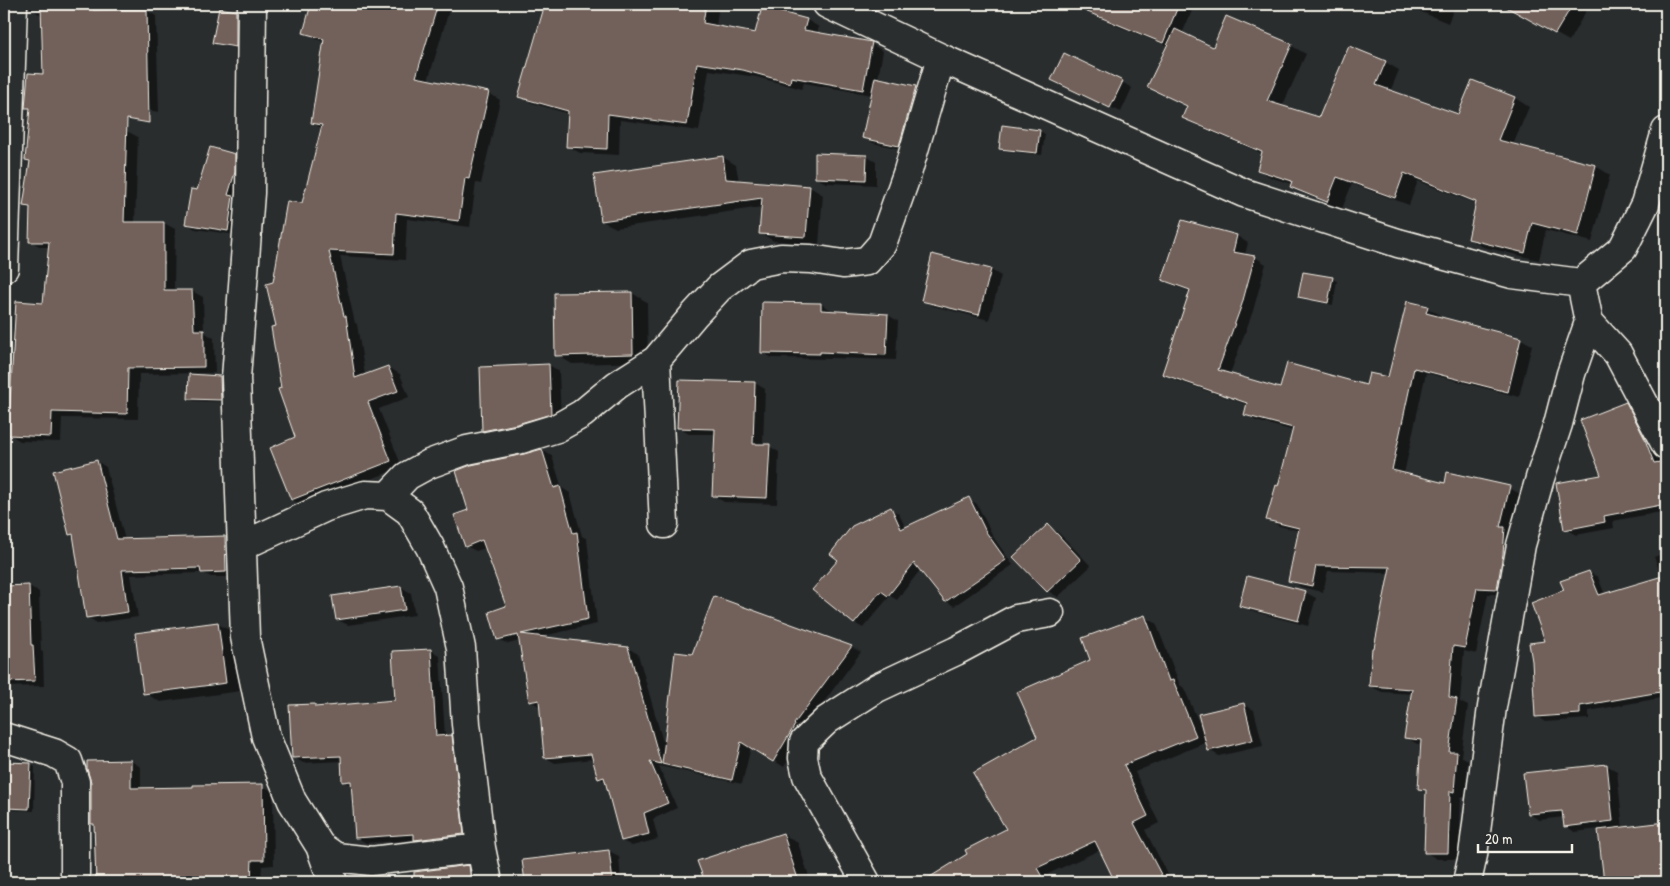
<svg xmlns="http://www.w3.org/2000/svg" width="1670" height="886" viewBox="0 0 1670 886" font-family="'Patrick Hand',sans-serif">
	<rect width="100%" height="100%" fill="#2a2d2e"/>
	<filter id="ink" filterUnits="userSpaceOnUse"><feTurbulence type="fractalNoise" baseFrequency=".02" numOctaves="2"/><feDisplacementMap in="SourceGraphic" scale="10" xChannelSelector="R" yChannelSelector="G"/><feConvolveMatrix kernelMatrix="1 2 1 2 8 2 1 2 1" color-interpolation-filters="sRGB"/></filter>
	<g filter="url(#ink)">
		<path fill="#0007" d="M29,4H107L96,73L146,10L156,16L159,112L97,102L42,16L30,8Z
			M313,4H451L428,81L489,93L500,100L481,184L476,183L470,227L407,219L405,260L340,256L355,323L357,324L365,375L388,367L400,374L409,397L379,409L402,467L303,506L292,500L296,438L282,389L275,283L302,205L323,129L312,123L325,42L316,39L304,32Z
			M547,4H719L716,27L755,34L763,8L807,20L819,27L817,33L871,44L883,51L878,79L916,87L926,93L909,151L873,143L863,137L872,95L804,83L802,89L756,77L709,70L699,131L620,120L619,155L580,153L567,146L569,114L532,103L519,96Z
			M1105,4H1195L1182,34L1214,49L1227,18L1292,46L1306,54L1282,107L1320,119L1385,62L1399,70L1390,92L1459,116L1473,82L1515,98L1529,107L1513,145L1596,166L1610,175L1592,242L1546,230L1539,260L1483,247L1469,239L1477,204L1418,181L1409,205L1352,184L1342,209L1305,194L1291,186L1292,184L1272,178L1258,170L1263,154L1198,126L1183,118L1188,107L1149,87L1168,46L1112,24L1099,16Z
			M1402,4H1456L1448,23Z
			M1503,4H1590L1569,41Z
			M236,12L241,15L240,49L219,45L214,42Z
			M1122,82L1132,88L1121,112L1063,86Z
			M1003,127L1040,131L1045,134L1042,155L1005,151L1000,148Z
			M32,128L127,131L138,137L135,223H164L175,229L174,291H192L203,297L204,332L214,338L215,373L139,374L138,419L62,418L61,442L20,441L9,434L44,304L50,247H41L30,241Z
			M234,155L243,160L236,235L195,229L187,224L198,191Z
			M866,156L876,162V185L826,183L816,178Z
			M723,157L736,165L739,181L810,187L823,195L819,244L774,241L760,233L762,207L616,228L602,221Z
			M1183,221L1237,236L1248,243L1245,255L1255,257L1266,264L1253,311L1230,374L1281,390L1367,386L1389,378L1427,308L1439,314L1438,318L1521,339L1532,345L1519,397L1426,373L1404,474L1446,484L1509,488L1521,494L1512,533L1509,595L1488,594L1476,654L1464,651L1460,702L1468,706L1461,756L1468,760L1465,797H1461L1459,859H1437L1425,852L1427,793L1419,788L1422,744H1417L1405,737L1412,694L1382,692L1370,686L1375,649L1390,573L1328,571L1323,592L1301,587L1290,580L1300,531L1279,526L1268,519L1279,487L1294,431L1256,421L1245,414L1248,405L1175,380L1163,374L1191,292L1175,286L1163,280Z
			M991,270L1001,276L989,320L933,306L922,300Z
			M1332,279L1337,281L1333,305L1304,299L1299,296Z
			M632,293L647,302L648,362L572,364L557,355Z
			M763,303L821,304L831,310V312L888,315L898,321L896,360L830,358V359L772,358L762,352Z
			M549,365L559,371L561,419L494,436L483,430Z
			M190,376L220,377L225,380V402L194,401L189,399Z
			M1666,376V408L1663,403L1659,377Z
			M755,383L765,389L763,445L769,446L779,452L777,504L724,502L714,496L716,434H689L678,428Z
			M1626,404L1636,410L1654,444L1661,463H1666V511L1613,521L1614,528L1576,535L1565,529L1603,476Z
			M542,450L552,456L562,488L570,493L582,536L587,539L597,624L539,637L628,648L638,654L665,749L693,655L851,647L861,652L803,730L805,732L784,767L751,747L742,784L659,766L677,808L653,819L658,839L632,846L622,841L606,782L599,778L594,759L555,763L546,758L541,707L530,701L520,641L508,644L498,639L508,607L486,548L476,551L466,546L470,510Z
			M97,461L106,467L125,540L225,538L234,543L235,577H211L203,573L131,575L138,617L97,623L88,617L75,537L70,534Z
			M969,499L977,504L994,538L1013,565L954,606L946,601L921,569L897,600L890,596L863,628L854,623L891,509L899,514L906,528Z
			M1048,526L1058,532L1091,566L1058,597L1048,591L1015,557Z
			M1666,552V697L1589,711V719L1545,722L1536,716L1547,642L1565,591L1588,572L1598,577L1605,595L1662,577L1654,557Z
			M29,586L39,592L41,651L43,652L44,686L5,687L4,686V587Z
			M401,587L411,593L415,615L348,625L338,620Z
			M1305,592L1316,598L1308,626L1251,611L1240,605Z
			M1144,617L1156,623L1180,685L1184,688L1203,732L1243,704L1254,710L1263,746L1219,756L1209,750L1207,742L1135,772L1159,823L1145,830L1172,882H1117L1100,850L1048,874L1052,882H924L1008,830L1039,737L1092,660Z
			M218,624L233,632L241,691L160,702L145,693Z
			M431,650L440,656L445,736H451L461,742L473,839L425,845L416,840L366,843L356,837L352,786L343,781V761L303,763L293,757L314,706L318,708L396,701Z
			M131,761L141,767V789L262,786L273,791L274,865L262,866L261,882H97L95,825L92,823Z
			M31,764L35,767L34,811L12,810L7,807Z
			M1606,765L1617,771L1623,829L1666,823V882H1605L1599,829L1575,832L1565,826L1564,817L1539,820L1529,814Z
			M783,834L798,843L811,882H706L699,861Z
			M609,851L619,856L621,882H526L524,861Z
			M468,866L479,872L481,882H416V873Z"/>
		<path fill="#72615a" stroke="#f4f1e8" d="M41,4H93V10L147,9L149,123L127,119L124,222H164V290H192L194,330H204V367L128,368L127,414L52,412L51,437L8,435L16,301L43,303L49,242H29L30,207L23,206L30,161L25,160L30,108H25L28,73L43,74Z
			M311,4H438L416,77L489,92L469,179L465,178L459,221L396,213L394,254L329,251L344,316H346L355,378L388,366L398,391L368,402L391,461L291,500L270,448L295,437L278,389L281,388L271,327L276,326L266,284L273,282L287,201L302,203L322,125L311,123L324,39L303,33Z
			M545,4H706L703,23L755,33L762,7L807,19L804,30L872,42L863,90L791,77L790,83L743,70L697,63L687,125L608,114L607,149L566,147L568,111L518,97Z
			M1068,4H1179L1163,43Z
			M1501,4H1573L1555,34Z
			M219,8L236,11V47L212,43Z
			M1226,16L1292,44L1267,101L1319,117L1349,46L1386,61L1376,85L1458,114L1472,80L1515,97L1498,140L1596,165L1578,235L1532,223L1525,253L1468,239L1476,202L1404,173L1395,198L1337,177L1327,202L1290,187L1292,181L1257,170L1262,152L1182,118L1187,106L1147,87L1175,29L1213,47Z
			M1064,53L1123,81L1110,108L1051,80Z
			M875,77L916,86L899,146L862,138Z
			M1002,125L1040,130L1037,153L999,149Z
			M210,147L235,154V172L228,195L233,196L228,231L185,224L191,189L197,190Z
			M815,153L867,155L866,180L815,178Z
			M723,156L726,179L810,186L806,237L759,234L762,198L601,221L594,175Z
			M1182,220L1237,235L1233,252L1255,256L1242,304L1218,370L1280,388L1287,363L1366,385L1369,373L1388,377L1407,301L1428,306L1426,313L1521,338L1508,392L1414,368L1392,470L1445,483L1447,472L1510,486L1500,527H1505L1503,554L1497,589L1477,588L1465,648L1453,646L1449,697L1457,699L1449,752H1457L1454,792L1450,791L1448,853H1424L1426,790L1418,789L1421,740L1404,738L1412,689L1369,686L1372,648H1374L1390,567L1316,566L1312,586L1288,581L1299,528L1266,520L1276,485L1278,486L1293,428L1244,415L1247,403L1162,374L1190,290L1162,280Z
			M932,254L991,269L979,315L921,301Z
			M1303,272L1333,277L1328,303L1298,297Z
			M632,292L633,354L555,356L554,293Z
			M762,302L821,303V310L888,314L886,355L820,352V354L761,353Z
			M549,364L551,414L517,424L482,431L480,367Z
			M189,374L220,376L221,400L188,399Z
			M679,380L755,382L753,444H770L767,498L712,496L715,429L677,428Z
			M1626,402L1644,437L1654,463L1666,461V504L1604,516L1605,522L1564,530L1556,483L1601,475L1580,420Z
			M542,449L554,488L560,486L573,533L577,532L588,619L521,634L628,647L661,764L650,761L668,803L644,813L649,834L621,841L604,777L598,779L591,754L544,758L539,700L529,702L518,635L497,640L489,612L506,606L482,540L465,547L454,515L468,510L456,471L471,465L524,454Z
			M97,460L117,539L225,536L226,572L201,573L200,568L122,570L128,612L86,618L73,534L69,535L53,471Z
			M969,497L986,532L1006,560L945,602L914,563L888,596L881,591L854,624L812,590L838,560L830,554L852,526L891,507L901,529Z
			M1048,524L1081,560L1047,592L1013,557Z
			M1589,571L1599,595L1666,575V691L1580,706V714L1535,717L1532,661L1529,643L1545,641L1531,603L1564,590L1560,581Z
			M1247,576L1306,591L1298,621L1239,606Z
			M29,585L31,645H33L35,681L4,682V586Z
			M401,586L405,610L336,620L332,596Z
			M714,596L852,646L794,724L795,725L773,762L741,742L732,780L662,764L675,652L692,654Z
			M1145,615L1169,681L1173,680L1196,736L1124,765L1148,816L1134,823L1165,882H1115L1095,841L1037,868L1045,882H922L967,854L965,850L1006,829L973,773L1037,737L1017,692L1090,660L1082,638Z
			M218,622L226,683L143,694L135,633Z
			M431,649L436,736L452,735L464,834L414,840V834L355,838L351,781L342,782L341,756L292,758L289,705L315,704V707L395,700L392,651Z
			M1244,703L1253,740L1208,751L1198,714Z
			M131,760V788L193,787V785L263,784L264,860H252L251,882H96L94,824H91V782L87,769V761Z
			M7,762L31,763L29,809L6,808Z
			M1607,764L1613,821L1564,827L1562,811L1528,814L1523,773Z
			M1666,822V876L1604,882L1598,830Z
			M783,833L799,882H705L697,861Z
			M609,850L613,882H525L522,860Z
			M469,865L471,882H414V872Z"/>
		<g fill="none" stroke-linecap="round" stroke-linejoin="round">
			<defs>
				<path id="minor" d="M252,4L250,193L236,378L245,637L266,737L292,801L320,846L336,857L371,861L481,848
					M827,4L941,58L1244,193L1398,243L1512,274L1581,283L1623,248L1645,204L1666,131
					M4,268L13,4
					M1589,322L1618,354L1666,445
					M656,360L664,524
					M388,496L407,476L429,464L467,450L521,439L557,428L582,414L617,385L656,360L694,315L719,288L751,264L781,258L811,259L843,264L867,261L882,244L907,174L941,58
					M242,546L326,507L365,495L388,496L410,512L430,547L448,587L461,648L466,724L481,848L488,882
					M4,737L54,753L68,761L75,782V882
					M320,846L333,882
					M866,882L807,776L803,758L804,742L827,720L877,688L956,651L1016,619L1050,613
					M1467,882L1473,855L1492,707L1521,545L1540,478L1558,424L1571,374L1589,322L1581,283"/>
			</defs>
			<use href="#minor" stroke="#f4f1e8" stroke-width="31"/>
			<use href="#minor" stroke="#2a2d2e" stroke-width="28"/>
		</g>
	</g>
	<rect width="1670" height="886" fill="none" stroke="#2a2d2e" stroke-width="20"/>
	<rect x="10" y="10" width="1650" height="866" fill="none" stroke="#f4f1e8" stroke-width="2" filter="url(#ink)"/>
	<path d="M1478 844v8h94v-8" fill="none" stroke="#f4f1e8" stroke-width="2.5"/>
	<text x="1485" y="844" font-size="15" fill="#f4f1e8" stroke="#2a2d2e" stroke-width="4" paint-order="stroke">20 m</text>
</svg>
